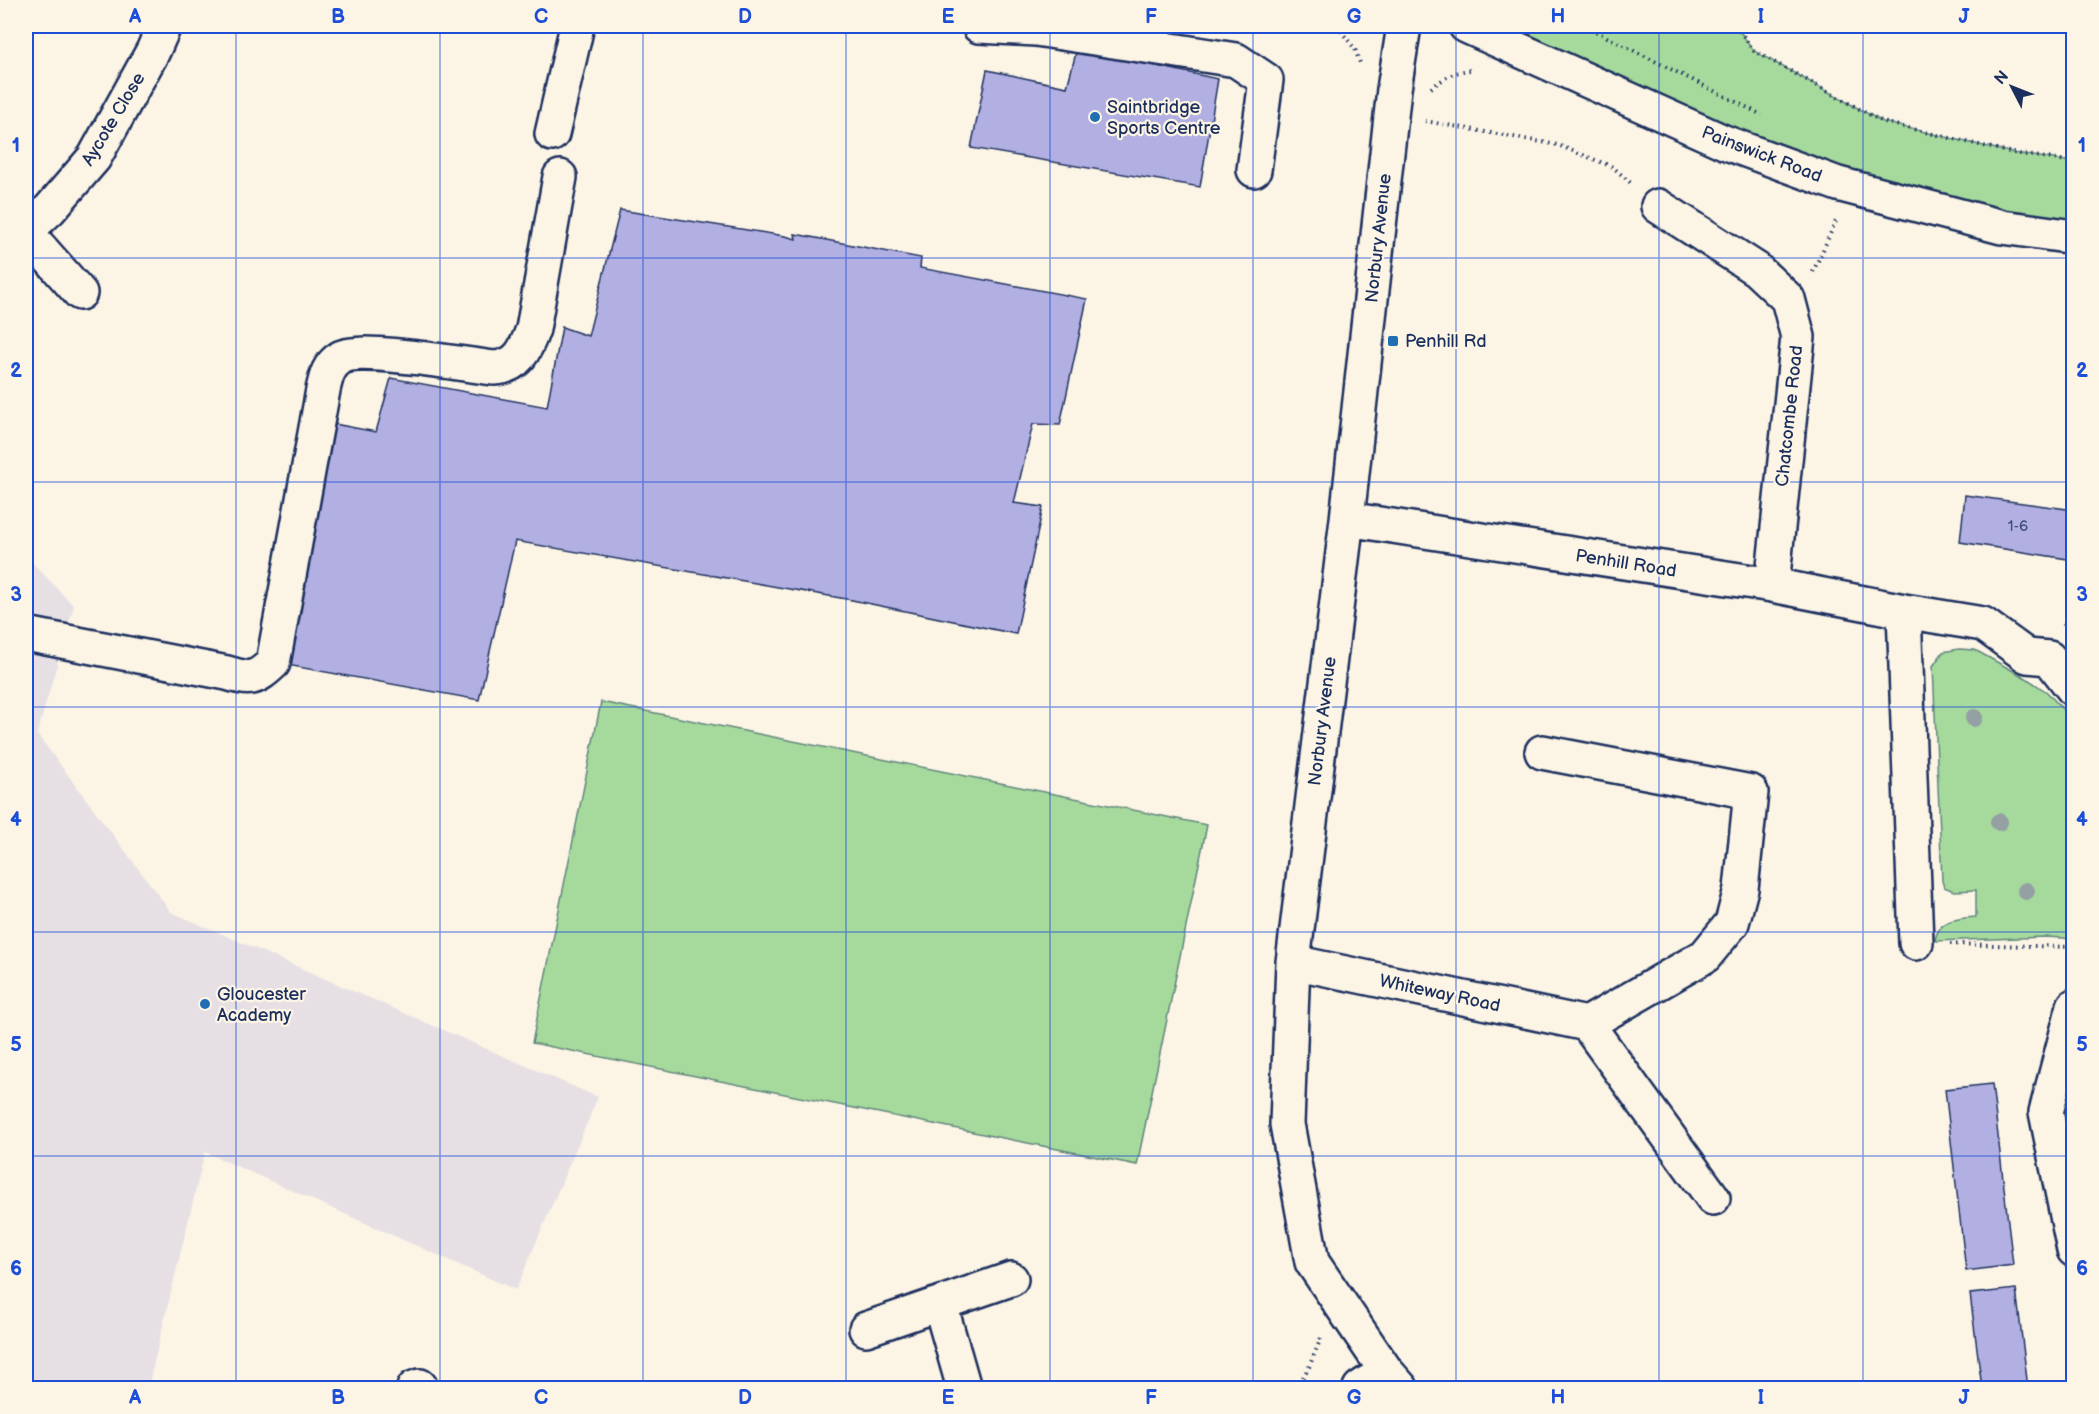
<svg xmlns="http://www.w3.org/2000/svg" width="2099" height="1414" viewBox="0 0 2099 1414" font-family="'Balsamiq Sans',sans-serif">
	<rect width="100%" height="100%" fill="#fcf5e5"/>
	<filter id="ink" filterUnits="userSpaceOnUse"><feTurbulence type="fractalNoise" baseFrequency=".0167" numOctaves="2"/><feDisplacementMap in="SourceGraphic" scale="12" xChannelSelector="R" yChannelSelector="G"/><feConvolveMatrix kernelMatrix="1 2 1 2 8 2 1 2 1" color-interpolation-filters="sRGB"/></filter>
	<g filter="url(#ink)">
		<path fill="#e6e0e4" d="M26,556L74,606L37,734L171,912L598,1097L516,1290L205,1152L150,1379L146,1388H26Z"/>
		<path fill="#a6da9c" stroke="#60847d" stroke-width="1.5" d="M1466,26H1736L1754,51L1883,122L2013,153L2073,162V236L1923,207Z
			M1959,649L1975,650L2026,678L2047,692L2073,721V940L2064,938L2045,937L1935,941C1938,918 1959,919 1976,917V890L1954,891L1944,887L1942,881L1933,666L1943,652Z
			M601,702L1207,825L1137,1165L532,1043Z"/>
		<path fill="#b2b0e2" stroke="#1b2f5e" stroke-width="1.5" d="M1077,49L1218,79L1200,187L971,148L987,70L1067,87Z
			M620,210L785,236L796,239L795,234L921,258L920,268L1087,299L1060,425L1033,424L1014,503L1043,507L1016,634L852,600L515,541L479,700L287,665L334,424L376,432L391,378L547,407L562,327L588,336Z
			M1965,495L2074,510V560L1960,542Z
			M1992,1084L2013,1265L1966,1271L1945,1089Z
			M2016,1289L2028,1388H1982L1970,1294Z"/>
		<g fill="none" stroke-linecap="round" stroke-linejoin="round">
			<defs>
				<path id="minor" d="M979,26L1036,29L1037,26
					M1036,29L1236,60L1266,80L1254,170
					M552,134L577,26
					M1658,206L1756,269L1788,299L1798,337L1772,585
					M26,231L50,209L94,158L153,51L164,26
					M26,232L80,293
					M1347,519L1772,585L1904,611L1983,624L2027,656L2049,658L2074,690
					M1904,611L1916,943
					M26,634L227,673C250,680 255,680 273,663L323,390C326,377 328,366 340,358C357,346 468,365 494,368C518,367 526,349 533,329L560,177
					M1542,752L1751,792L1741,889L1732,923L1705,956L1587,1024
					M1293,962L1587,1024L1713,1198
					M2074,1006L2046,1112L2074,1250
					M940,1304L964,1388
					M866,1329L1011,1279
					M414,1388L420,1386
					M1360,1388L1386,1371
					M1401,1388L1386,1371L1312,1262L1287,1124L1293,962L1347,519L1394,89L1404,26"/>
				<path id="major" d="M1466,26L1724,142L1838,184L2002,227L2074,237"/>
			</defs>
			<use href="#minor" stroke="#1b2f5e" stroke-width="38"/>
			<use href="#major" stroke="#1b2f5e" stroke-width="38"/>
			<path stroke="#1b2f5e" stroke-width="4" stroke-dasharray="1.5 4.5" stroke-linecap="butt" d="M1337,26L1355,49L1360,63
				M1585,26L1762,115
				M1736,26L1754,51L1883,122L2013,153L2074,162
				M1431,88C1444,78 1457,70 1473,70
				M1425,121L1558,145L1613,167L1632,184
				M1813,272L1836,221
				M2064,625L2074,602
				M1950,944L2074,947
				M1297,1388L1309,1367L1321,1338"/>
			<use href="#minor" stroke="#fcf5e5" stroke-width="33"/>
			<use href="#major" stroke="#fcf5e5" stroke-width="33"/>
		</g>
		<g fill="#94a0a4">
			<circle cx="1974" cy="718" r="9"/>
			<circle cx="1999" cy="822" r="9"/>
			<circle cx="2026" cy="891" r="9"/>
		</g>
	</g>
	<path fill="none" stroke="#1d4ed8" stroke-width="1.5" stroke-opacity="0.55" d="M236,26V1388M440,26V1388M643,26V1388M846,26V1388M1050,26V1388M1253,26V1388M1456,26V1388M1659,26V1388M1863,26V1388M26,258H2074M26,482H2074M26,707H2074M26,932H2074M26,1156H2074"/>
	<g fill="#1f6fb2" stroke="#fcf5e5" stroke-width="2">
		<circle cx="1095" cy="117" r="6"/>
		<rect x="1387" y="335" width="12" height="12" rx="3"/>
		<circle cx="205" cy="1004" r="6"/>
	</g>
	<g text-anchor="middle" stroke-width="4.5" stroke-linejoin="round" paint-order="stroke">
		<g font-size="15" fill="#414f7f">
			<text x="2018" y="531">1-6</text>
		</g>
		<g font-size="18" fill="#1b2f5e" stroke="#fcf5e5" text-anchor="start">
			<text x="1107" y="113">Saintbridge<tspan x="1107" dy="21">Sports Centre</tspan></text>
			<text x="1405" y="347">Penhill Rd</text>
			<text x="217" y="1000">Gloucester<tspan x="217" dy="21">Academy</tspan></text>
		</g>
		<g font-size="18" fill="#1b2f5e" stroke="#fcf5e5">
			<text transform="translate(113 119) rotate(-59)" y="6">Aycote Close</text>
			<text transform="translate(1762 154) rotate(21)" y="6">Painswick Road</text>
			<text transform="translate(1378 238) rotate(-84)" y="6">Norbury Avenue</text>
			<text transform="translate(1789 416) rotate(-84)" y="6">Chatcombe Road</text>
			<text transform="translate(1626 563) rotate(9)" y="6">Penhill Road</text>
			<text transform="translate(1322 721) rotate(-83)" y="6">Norbury Avenue</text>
			<text transform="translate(1440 993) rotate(12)" y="6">Whiteway Road</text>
		</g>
	</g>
	<rect width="2099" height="1414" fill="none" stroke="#fcf5e5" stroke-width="66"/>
	<g transform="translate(2012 87) rotate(312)" stroke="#fcf5e5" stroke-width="4.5" paint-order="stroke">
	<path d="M0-4.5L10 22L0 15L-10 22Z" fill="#1b2f5e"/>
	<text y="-9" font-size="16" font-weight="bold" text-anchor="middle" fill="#1b2f5e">N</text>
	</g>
	<rect x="33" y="33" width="2033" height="1348" fill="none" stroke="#1d4ed8" stroke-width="2"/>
	<g font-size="20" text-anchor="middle" font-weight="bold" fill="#1d4ed8">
		<text x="135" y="23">A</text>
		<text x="338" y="23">B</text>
		<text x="541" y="23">C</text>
		<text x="745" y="23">D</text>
		<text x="948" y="23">E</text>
		<text x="1151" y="23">F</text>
		<text x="1354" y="23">G</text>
		<text x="1558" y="23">H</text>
		<text x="1761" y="23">I</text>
		<text x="1964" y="23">J</text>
		<text x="16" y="152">1</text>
		<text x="2082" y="152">1</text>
		<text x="16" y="377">2</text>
		<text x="2082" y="377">2</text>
		<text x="16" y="601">3</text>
		<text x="2082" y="601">3</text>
		<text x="16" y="826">4</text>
		<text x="2082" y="826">4</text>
		<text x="16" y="1051">5</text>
		<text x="2082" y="1051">5</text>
		<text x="16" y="1275">6</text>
		<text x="2082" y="1275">6</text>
		<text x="135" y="1404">A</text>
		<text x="338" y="1404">B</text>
		<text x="541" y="1404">C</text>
		<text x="745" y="1404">D</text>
		<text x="948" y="1404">E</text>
		<text x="1151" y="1404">F</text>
		<text x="1354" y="1404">G</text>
		<text x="1558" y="1404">H</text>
		<text x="1761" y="1404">I</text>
		<text x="1964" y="1404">J</text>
	</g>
</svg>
